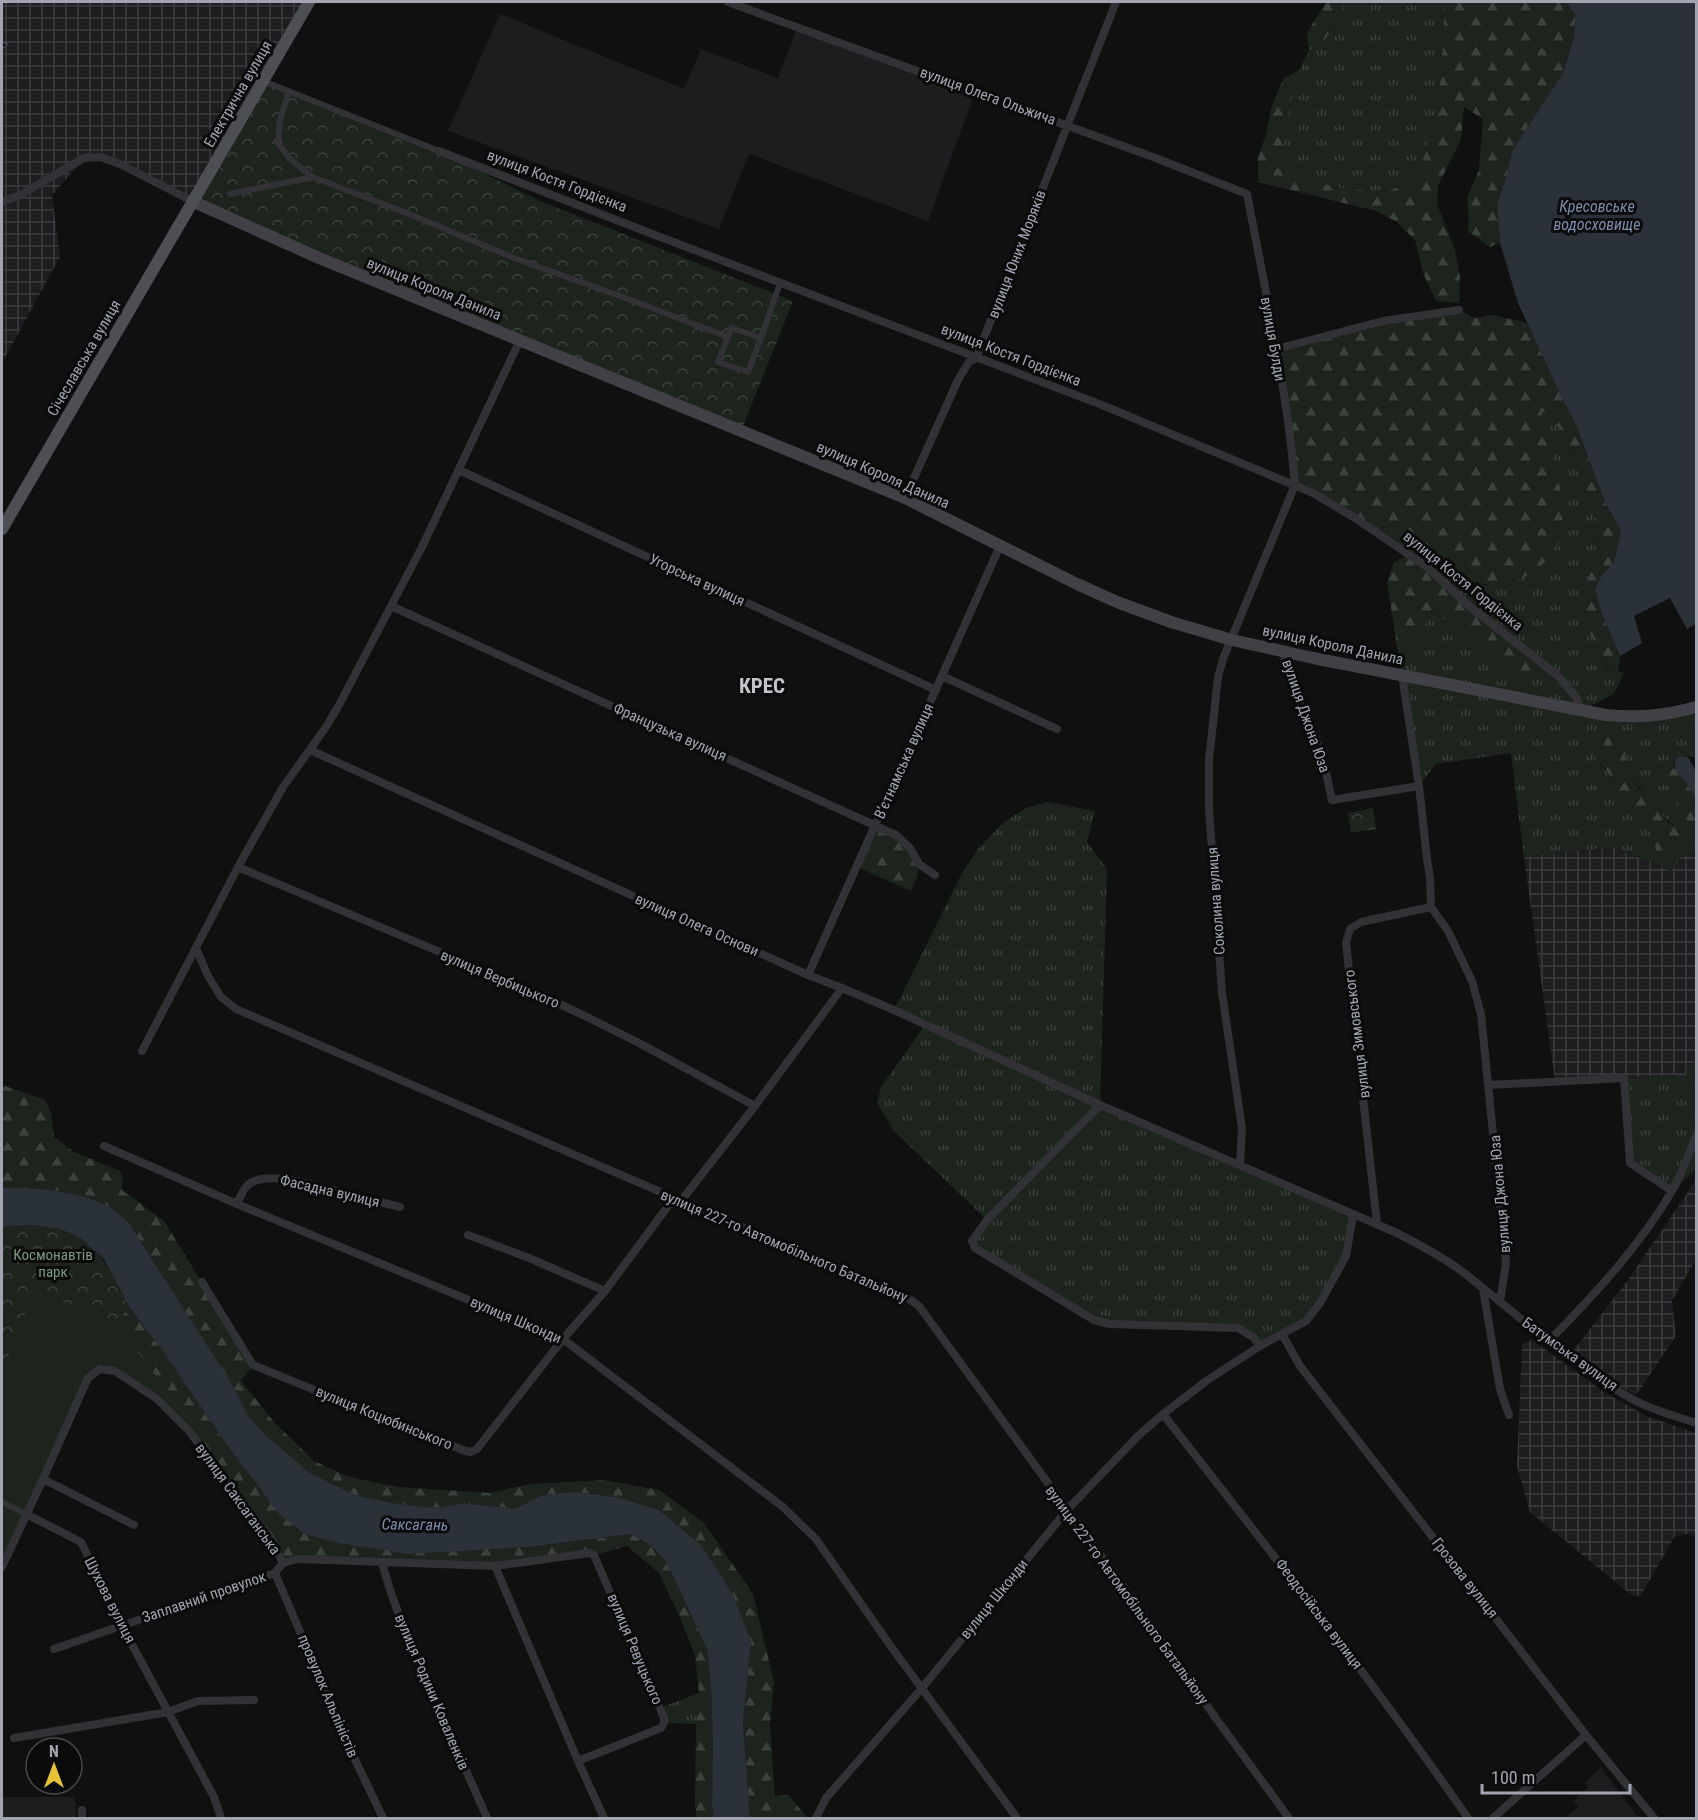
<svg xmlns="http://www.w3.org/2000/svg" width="1698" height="1820" viewBox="0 0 1698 1820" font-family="'Roboto Condensed',sans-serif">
	<defs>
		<pattern id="industrial-grid" width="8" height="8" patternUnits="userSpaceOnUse" patternTransform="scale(1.5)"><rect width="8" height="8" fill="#1d1c1e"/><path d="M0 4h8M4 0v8" fill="none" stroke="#3b3a3c"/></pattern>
		<pattern id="grass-tufts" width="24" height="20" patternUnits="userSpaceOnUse" patternTransform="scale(1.5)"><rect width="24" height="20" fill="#1d241e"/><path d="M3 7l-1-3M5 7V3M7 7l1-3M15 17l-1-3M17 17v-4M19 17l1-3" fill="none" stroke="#3b413c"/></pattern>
		<pattern id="forest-firs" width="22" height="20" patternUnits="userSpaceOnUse" patternTransform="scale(1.5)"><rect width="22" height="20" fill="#1d241e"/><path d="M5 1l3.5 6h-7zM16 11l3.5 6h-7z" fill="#3b413c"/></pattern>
		<pattern id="park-crowns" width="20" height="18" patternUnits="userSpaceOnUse" patternTransform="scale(1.5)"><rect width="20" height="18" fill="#1d241e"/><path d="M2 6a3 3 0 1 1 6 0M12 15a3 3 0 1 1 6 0" fill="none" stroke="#3b413c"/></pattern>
	</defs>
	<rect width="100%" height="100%" fill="#101011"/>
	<path fill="#1d1c1e" d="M500,14L684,89L701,49L778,78L797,28L975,92L928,221L749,154L719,229L448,131Z
		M1601,1767L1605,1773L1639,1818H1565L1579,1806L1573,1801L1588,1787L1585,1783Z
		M2,1797H75L76,1818H2Z"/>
	<path fill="url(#industrial-grid)" d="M2,2H309L192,201L106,158L84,159L52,195L60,257L2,363Z
		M1613,847L1671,871L1682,856L1696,851V1060L1683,1075L1555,1081L1524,857Z
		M1696,1180V1259L1672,1301L1676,1336L1636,1395L1611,1383L1573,1351L1628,1280Z
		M1532,1340L1604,1392L1646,1416L1696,1433V1536L1687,1534L1675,1536L1641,1595L1634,1597L1530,1512L1517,1466L1522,1344Z"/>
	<path fill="url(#grass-tufts)" d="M1346,2H1438L1444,8C1443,50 1441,101 1429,142C1425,155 1419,168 1414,181L1385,192L1340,188L1293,175L1280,161C1285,125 1290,85 1308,52C1313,45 1323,43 1329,34C1335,24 1339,12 1346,2Z
		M1542,412L1547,413L1566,437L1595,516L1596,551L1581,605L1608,670L1624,673L1614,694L1583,710L1606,715L1696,707V757L1685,756L1673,764L1675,769L1666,767L1690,826L1682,830C1654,814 1626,777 1624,745L1600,765L1609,774L1616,790L1625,797L1645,823L1653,838L1658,858L1667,855L1674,848L1696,840V851L1682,856L1672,871L1613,847L1524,857L1511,753L1436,764L1419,786L1398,652L1422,635L1429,610L1452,625L1504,667L1427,567L1440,560L1457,561L1486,586L1562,513L1551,452L1541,417Z
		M1048,802L1095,811L1087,842L1107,869L1100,1105L1353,1215L1346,1256L1306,1321L1260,1346L1245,1331L1094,1320L975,1248L972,1241L987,1220L893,1130L877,1103L881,1087L925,1025L894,1010L961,875L977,850L1002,824L1026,808Z
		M1696,1060V1169L1672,1191L1630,1163L1624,1078L1683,1075Z
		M699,1693L696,1724L664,1723L660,1708Z"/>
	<path fill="url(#forest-firs)" d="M1326,2H1346L1329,34L1322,43L1309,50L1307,33Z
		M1438,2H1566L1576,16L1574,37L1563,73L1512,151L1507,175L1497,203L1500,243L1490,247L1468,231L1469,217L1467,198L1479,170L1483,119L1464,107L1461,139L1438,186L1437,204L1455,250L1460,277L1459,303L1436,301L1423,273L1415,240L1397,222L1376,211L1258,182V157L1266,135L1272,105L1284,78L1301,69L1291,100L1281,161L1293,175L1340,188L1385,192L1414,181C1419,168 1425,155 1429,142C1441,101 1443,50 1444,8Z
		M1462,311L1474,318L1493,315L1527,323L1560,394L1577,427L1604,500L1621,531L1614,562L1602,575L1603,617L1620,656L1618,672L1609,670L1586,625L1581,605L1596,551L1595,516L1566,437L1547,413L1543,412L1541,417C1551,452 1567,498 1561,534C1559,550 1542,568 1528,575C1515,582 1504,588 1489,586C1485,585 1481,581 1478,579C1458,562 1452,552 1427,568L1542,665L1533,674L1520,675L1504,667L1452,625L1430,610L1422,635L1398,652L1387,583L1394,562L1410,555L1295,485L1276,349L1383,321Z
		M1608,730L1615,733L1624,745L1626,759L1638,788L1668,822L1682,830L1689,826C1683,805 1664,790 1666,767L1675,769L1696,797V840L1674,848L1667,855L1658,858L1653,838L1645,823L1625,797L1616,790L1609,774L1592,753L1593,740L1597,734Z
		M875,826L896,835L919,864L917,877L911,891L857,867Z
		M2,1085L45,1100L51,1113L54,1137L74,1152L120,1171L123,1180L122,1190L164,1221L253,1365L241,1381L275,1423L314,1461L349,1477L399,1487L490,1493L530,1484L604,1480L659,1490L704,1523L753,1594L774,1682L770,1724L775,1796L788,1795L807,1817L750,1818L743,1722L751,1641L616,1497L575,1492L542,1495L515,1509L463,1503L434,1508L393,1503L355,1495L310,1473L286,1455L266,1436L249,1417L233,1386L108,1206L87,1199L59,1191L2,1188Z
		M2,1229L80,1237L130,1308L162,1350L227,1445L279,1514L474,1549L530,1547L632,1534L654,1548L667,1563L707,1649L711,1685L713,1743L712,1807L714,1818H697L695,1806L696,1724L699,1693L695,1655L680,1617L659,1573L627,1546L594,1555L495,1566L298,1559L283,1563L189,1431L157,1399L116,1321L2,1372Z"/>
	<path fill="url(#park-crowns)" d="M263,81L439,151L540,201L793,301L741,431L192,201Z
		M1373,808L1376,829L1351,833L1348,813Z
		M33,1225C48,1227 65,1228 79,1236C103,1250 117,1285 130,1308L116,1321L34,1293L2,1372V1229L6,1226Z"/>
	<path fill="#1d241e" d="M34,1293L116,1321L165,1389L157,1399L115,1371H95L2,1567V1372Z"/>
	<path fill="#2b3139" d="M1566,2H1696V624L1687,629L1670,598L1634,616L1642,643L1620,656L1603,617L1595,589L1602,575L1614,562L1621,531L1604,500L1577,427L1560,394L1518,303L1500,243L1497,203L1507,175L1512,151L1563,73L1574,37L1576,16Z
		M1680,756L1688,757L1696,772V797L1675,769V760Z
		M2,1188C36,1188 78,1190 109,1207C116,1211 122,1217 128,1222L233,1386L249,1417L266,1436L310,1473L355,1495L393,1503L434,1508L463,1503L515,1509L542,1495L575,1492L616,1497L659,1510L702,1546L733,1595L751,1641L743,1722L750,1818H714L712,1807L713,1743L711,1685L707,1649L667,1563L654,1548L632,1534L529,1547L409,1554L338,1543L305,1534L279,1514L227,1445L162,1350L130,1308L104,1259L80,1237L60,1229L33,1225L6,1226L2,1229Z"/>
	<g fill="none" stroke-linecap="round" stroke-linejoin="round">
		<path stroke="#323236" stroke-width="6" d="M263,81L439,151
			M289,91L280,120L278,143L290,159L313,177
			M230,194L313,177L409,214L514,258L628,299L728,337L731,328L761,338L780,283
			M728,337L718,362L748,372L761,338
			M2,1502L26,1514"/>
		<path stroke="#323236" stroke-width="8" d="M728,2L1153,157L1247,194C1265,289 1287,388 1295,485L1223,659L1218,677L1209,760V808L1222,993L1242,1128L1240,1164
			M439,151L655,235L1102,405L1313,493L1355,518L1427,567L1469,606L1557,675L1576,697L1581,710
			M2,202L20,195L84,158L101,157L122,165L192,201
			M1276,349L1383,321L1459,310
			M459,470L936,690
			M905,498L958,380L969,362L976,358L1116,2
			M391,606L896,835L910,848L919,864L935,875
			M1283,651L1289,677L1299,702L1316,738L1325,768L1332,800L1419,786
			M1402,675L1419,786L1427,859L1430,878L1431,907L1448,931L1472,981L1481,1014L1506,1263L1500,1302
			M942,676L1057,729
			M310,750L808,975L842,988L755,1106L681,1201
			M238,867L516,984L585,1016L639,1043L755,1106
			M196,948L208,976L221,997L236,1009L909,1299L919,1306L1134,1601L1215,1717L1289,1818
			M808,975L1000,546
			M842,988L894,1010L1100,1105L1397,1233C1418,1244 1440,1255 1460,1270C1517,1313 1569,1364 1632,1399C1652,1410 1675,1416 1696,1423
			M142,1051L238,867L283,787L326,727L339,705L422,547L520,340
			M1489,1085L1624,1078L1630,1163L1672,1191
			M1100,1105L987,1220L972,1241L975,1248L1094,1320L1110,1324L1238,1328L1253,1337L1260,1346
			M104,1146L237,1204L563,1339L783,1507L816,1539L892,1648L1017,1818
			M237,1204C240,1198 242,1191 246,1187C255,1176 275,1178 288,1179L400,1207
			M1377,1224L1346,943L1350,929L1361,922L1431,907
			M468,1235L529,1258L605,1291
			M202,1282L253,1365L465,1451L471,1452L477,1449L563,1339L605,1291L674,1198
			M1483,1289L1500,1389L1509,1415
			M1282,1334L1300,1366L1586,1735L1654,1818
			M1549,1341C1594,1295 1639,1247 1672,1191C1682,1174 1689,1155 1696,1136
			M1163,1414C1267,1547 1372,1680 1468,1818
			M43,1479L134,1525
			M26,1514L81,1542L122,1626L214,1797L221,1818
			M382,1563L391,1593L407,1636L487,1818
			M495,1566L578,1761L604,1818
			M2,1567L43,1479L88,1378L100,1369L115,1371L157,1399L189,1431L270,1538L283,1563L298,1559L495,1566L590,1553L594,1555L664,1718V1723L661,1728L578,1761
			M275,1573L350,1749L383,1818
			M54,1649L275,1573L283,1563
			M14,1738L168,1712L198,1701L254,1700
			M82,1810V1818
			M816,1818L826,1798L922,1688L1067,1510L1138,1436L1163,1414L1209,1379L1260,1346L1306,1321L1320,1303L1346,1256L1353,1215
			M1493,1818L1586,1735"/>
		<path stroke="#404046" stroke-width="12" d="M192,201L319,258L905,498L1077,584L1117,602L1171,622L1232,640L1313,658L1606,715C1639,718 1664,716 1696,707"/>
		<path stroke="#4e4e55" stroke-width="12" d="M2,529L309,2"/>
		<defs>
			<path id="rail" d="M2,46L5,44"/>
		</defs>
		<use href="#rail" stroke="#4b4b51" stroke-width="5"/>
		<use href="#rail" stroke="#0b0b0c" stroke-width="3" stroke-dasharray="9" stroke-linecap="butt"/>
	</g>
	<g text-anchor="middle" stroke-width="6" stroke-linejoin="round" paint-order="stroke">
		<g font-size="15" fill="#a2a5b1" stroke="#0b0b0c">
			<text transform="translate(238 94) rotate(-60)" y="5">Електрична вулиця</text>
			<text transform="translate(988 96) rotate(20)" y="5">вулиця Олега Ольжича</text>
			<text transform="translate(557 181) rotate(21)" y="5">вулиця Костя Гордієнка</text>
			<text transform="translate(1017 254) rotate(-69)" y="5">вулиця Юних Моряків</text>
			<text transform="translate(434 289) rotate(22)" y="5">вулиця Короля Данила</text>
			<text transform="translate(1273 339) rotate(80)" y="5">вулиця Булди</text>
			<text transform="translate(1011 355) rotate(21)" y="5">вулиця Костя Гордієнка</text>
			<text transform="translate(84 358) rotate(-60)" y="5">Січеславська вулиця</text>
			<text transform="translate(883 475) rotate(24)" y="5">вулиця Короля Данила</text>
			<text transform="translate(697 580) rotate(25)" y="5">Угорська вулиця</text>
			<text transform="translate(1463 581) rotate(39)" y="5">вулиця Костя Гордієнка</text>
			<text transform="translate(1333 645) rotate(12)" y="5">вулиця Короля Данила</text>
			<text transform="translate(1306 716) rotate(71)" y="5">вулиця Джона Юза</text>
			<text transform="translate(670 732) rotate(24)" y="5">Французька вулиця</text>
			<text transform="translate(904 761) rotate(-66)" y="5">Вʼєтнамська вулиця</text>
			<text transform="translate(1216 901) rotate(-94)" y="5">Соколина вулиця</text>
			<text transform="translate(697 925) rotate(24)" y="5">вулиця Олега Основи</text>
			<text transform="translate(500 979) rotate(23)" y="5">вулиця Вербицького</text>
			<text transform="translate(1357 1034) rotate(-97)" y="5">вулиця Зимовського</text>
			<text transform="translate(330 1191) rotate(13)" y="5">Фасадна вулиця</text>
			<text transform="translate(1500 1194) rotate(-95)" y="5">вулиця Джона Юза</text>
			<text transform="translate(784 1246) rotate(23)" y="5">вулиця 227-го Автомобільного Батальйону</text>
			<text transform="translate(516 1320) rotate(23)" y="5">вулиця Шконди</text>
			<text transform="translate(1570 1354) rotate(36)" y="5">Батумська вулиця</text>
			<text transform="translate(384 1418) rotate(22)" y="5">вулиця Коцюбинського</text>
			<text transform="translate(238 1499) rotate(54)" y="5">вулиця Саксаганська</text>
			<text transform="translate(1465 1578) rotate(52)" y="5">Грозова вулиця</text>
			<text transform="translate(1127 1595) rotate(54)" y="5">вулиця 227-го Автомобільного Батальйону</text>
			<text transform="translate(204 1597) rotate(-19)" y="5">Заплавний провулок</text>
			<text transform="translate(994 1599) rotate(-51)" y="5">вулиця Шконди</text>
			<text transform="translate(110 1600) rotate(63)" y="5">Шухова вулиця</text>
			<text transform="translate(1319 1614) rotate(53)" y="5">Феодосійська вулиця</text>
			<text transform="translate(635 1649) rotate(67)" y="5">вулиця Ревуцького</text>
			<text transform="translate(432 1692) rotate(67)" y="5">вулиця Родини Коваленків</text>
			<text transform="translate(328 1696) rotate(67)" y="5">провулок Альпіністів</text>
		</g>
		<g font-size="15" fill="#7a9b81" stroke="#0b0b0c">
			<text x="53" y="1260">Космонавтів<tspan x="53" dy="17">парк</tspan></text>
		</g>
		<g font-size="16" font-style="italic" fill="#7b8dab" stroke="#0b0b0c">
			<text x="1597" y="212">Кресовське<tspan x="1597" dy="18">водосховище</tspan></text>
			<text transform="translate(415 1524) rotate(1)" y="6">Саксагань</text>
		</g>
		<g font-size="21" font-weight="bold" fill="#c3c4ce" stroke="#0b0b0c">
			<text x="762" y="693">КРЕС</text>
		</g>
	</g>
	<rect width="1698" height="1820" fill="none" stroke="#a2a5b1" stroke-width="6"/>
	<g transform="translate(54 1766)"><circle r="28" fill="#0b0b0c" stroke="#47494e" stroke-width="1.5"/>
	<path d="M0-4.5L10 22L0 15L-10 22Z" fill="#e4c336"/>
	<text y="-9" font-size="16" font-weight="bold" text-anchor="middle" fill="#a2a5b1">N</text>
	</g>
	<path d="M1482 1784v9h148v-9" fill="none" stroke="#a2a5b1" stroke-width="3"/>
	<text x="1491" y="1784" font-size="18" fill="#a2a5b1" stroke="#0b0b0c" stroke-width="4.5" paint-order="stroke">100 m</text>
</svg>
